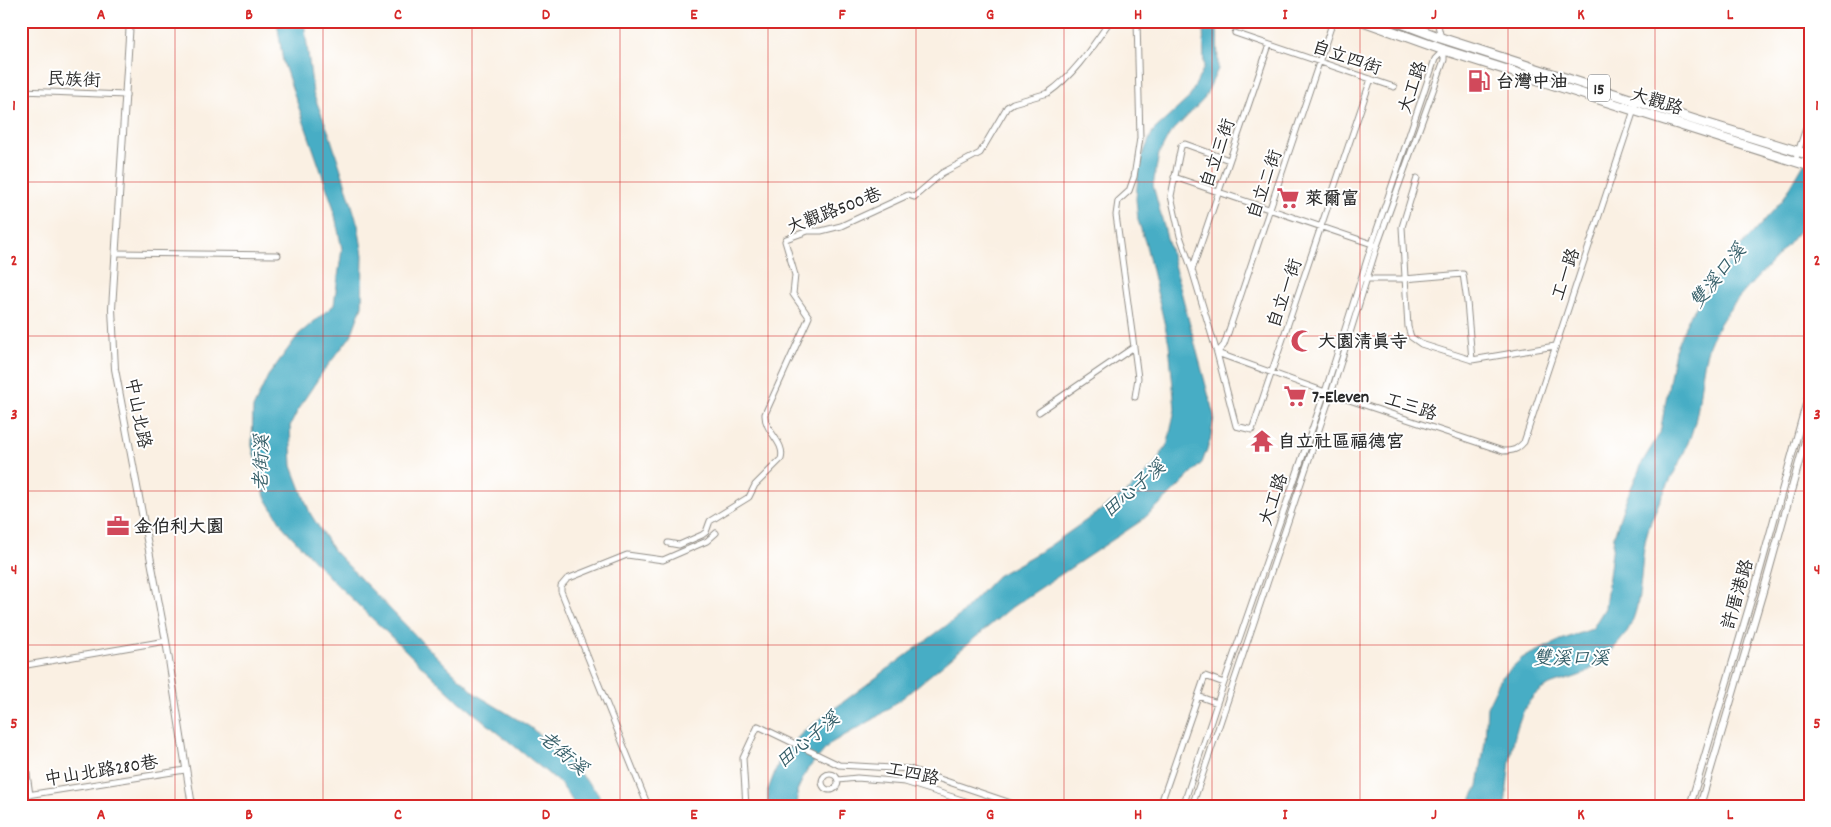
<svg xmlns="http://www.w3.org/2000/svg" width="1831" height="827" viewBox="0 0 1831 827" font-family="Dekko,'LXGW WenKai TC',sans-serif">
	<rect width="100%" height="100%" fill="#fff"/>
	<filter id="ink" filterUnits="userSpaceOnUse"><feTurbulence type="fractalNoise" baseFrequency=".02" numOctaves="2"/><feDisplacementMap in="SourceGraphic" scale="10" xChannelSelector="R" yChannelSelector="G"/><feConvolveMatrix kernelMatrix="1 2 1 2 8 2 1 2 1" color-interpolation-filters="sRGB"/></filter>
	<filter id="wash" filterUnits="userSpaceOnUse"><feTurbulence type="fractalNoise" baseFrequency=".0096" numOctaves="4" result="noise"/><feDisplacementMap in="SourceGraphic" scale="20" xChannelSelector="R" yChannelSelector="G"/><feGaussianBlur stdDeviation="1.12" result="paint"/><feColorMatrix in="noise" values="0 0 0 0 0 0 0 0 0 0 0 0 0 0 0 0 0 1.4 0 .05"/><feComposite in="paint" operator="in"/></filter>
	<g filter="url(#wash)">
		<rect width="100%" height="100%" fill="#faf0e3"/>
		<path fill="#46adc5" stroke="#386c78" d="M277,21H304L313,93L329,133L342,173L358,225L363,255L362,306L351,336L322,373L300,406L290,426L292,466L310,513L333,550L421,641L477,695L530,727L556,749L598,793L602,806H576L561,784L453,696L330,578L284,528L265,497L252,446L253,408L268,376L299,334L334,305L342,249L333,206L283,62Z
			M1203,21H1217L1218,69L1204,99L1169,135L1159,154L1153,185L1214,416L1210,441L1202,463L1170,495L1141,521L1012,607L905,696L874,719L831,743L807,770L797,791L798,806H768V790L781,756L804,731L958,617L997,576L1048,547L1128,491L1155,464L1168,443L1175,409L1169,343L1146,245L1138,220L1136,199L1139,163L1153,131L1189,98L1204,67Z
			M1810,153C1810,164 1812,211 1809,218C1804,227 1796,234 1790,242C1766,270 1728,304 1713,336C1700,363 1702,394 1695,422C1685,461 1660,492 1648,530C1638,563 1645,600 1628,630C1620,644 1595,669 1581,675C1564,682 1548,681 1533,697C1511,721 1509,773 1505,806H1468L1478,786L1485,741L1487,707L1501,678L1522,658L1561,640L1592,629L1605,608L1614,536L1625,502L1643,461L1660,433L1675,350L1688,319L1715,279L1742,245L1782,201Z"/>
	</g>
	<g filter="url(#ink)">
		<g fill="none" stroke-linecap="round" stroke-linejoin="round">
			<defs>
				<path id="minor" d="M1437,21L1441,38
					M1235,33L1394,87
					M21,91L126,95
					M1229,160L1185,144L1181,146L1171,196L1180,236L1192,270L1217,353L1236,426L1252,430L1371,79
					M1795,161L1810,116
					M1174,177L1375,245
					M1417,178L1402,227L1408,327L1411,337L1421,344L1472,360L1555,346
					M116,253L278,255
					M1192,270L1269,45
					M1365,279H1404L1463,274L1467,302L1472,360
					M1134,347L1138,378L1135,397
					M1217,353L1331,394L1503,451C1513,451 1517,450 1524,442L1637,101
					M1217,353L1224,345L1333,21
					M1039,412L1134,347L1116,215L1118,201L1129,191L1134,177L1140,138L1137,21
					M668,543L679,545L702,535L706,532L710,521L749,497L755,485L781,459C786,442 764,432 765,414L809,317L793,294L795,275L785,241L786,239L808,231H821L841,226L908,195L914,197L942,173L980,153L1007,107L1013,103L1048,93C1074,75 1092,47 1110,21
					M21,666L166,641
					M1198,696L1217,703
					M21,732L30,795
					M822 782a8 8 0 1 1 16 0a8 8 0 1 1-16 0Z
					M838,780L857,778L905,782L981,806
					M21,796L185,770
					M648,806L561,591V586L567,579L627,555L663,560L707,541L716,533
					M746,806L743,758L758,726L839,765L910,769L1020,806
					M1160,806L1205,676L1224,683
					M1183,806L1217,703L1325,392L1372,244L1435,59L1444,50
					M1192,806L1331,394L1377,246L1444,60V48"/>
				<path id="tertiary" d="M130,21L112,309L115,369L166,641L192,806
					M1690,806L1758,577L1810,390
					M1700,806L1767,578L1810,423"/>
				<path id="primary" d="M1363,21L1444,50L1810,166
					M1396,21L1441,38L1695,120L1810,155"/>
			</defs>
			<use href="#minor" stroke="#928e87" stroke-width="7"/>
			<use href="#tertiary" stroke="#928e87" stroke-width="8"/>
			<use href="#primary" stroke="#928e87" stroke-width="11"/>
			<use href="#minor" stroke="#fff" stroke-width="5"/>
			<use href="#tertiary" stroke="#fff" stroke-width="6"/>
			<use href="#primary" stroke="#fff" stroke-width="9"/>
		</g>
	</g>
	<path fill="none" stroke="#d62828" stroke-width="1" stroke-opacity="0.55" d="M175,21V806M323,21V806M472,21V806M620,21V806M768,21V806M916,21V806M1064,21V806M1212,21V806M1360,21V806M1508,21V806M1655,21V806M21,182H1810M21,336H1810M21,491H1810M21,645H1810"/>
	<defs>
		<symbol id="fuel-bare" viewBox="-9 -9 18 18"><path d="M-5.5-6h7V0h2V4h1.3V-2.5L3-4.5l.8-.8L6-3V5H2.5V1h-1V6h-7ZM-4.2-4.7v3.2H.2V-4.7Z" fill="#d1495b" stroke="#fff" stroke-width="2.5" paint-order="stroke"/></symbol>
		<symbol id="supermarket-bare" viewBox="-9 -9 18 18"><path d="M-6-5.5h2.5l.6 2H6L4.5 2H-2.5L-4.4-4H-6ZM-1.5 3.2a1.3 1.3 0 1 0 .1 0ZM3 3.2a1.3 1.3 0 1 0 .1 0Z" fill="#d1495b" stroke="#fff" stroke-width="2.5" paint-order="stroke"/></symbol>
		<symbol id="mosque-bare" viewBox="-9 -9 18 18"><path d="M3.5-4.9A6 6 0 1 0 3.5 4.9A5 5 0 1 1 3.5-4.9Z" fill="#d1495b" stroke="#fff" stroke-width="2.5" paint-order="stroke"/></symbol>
		<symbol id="temple-bare" viewBox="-9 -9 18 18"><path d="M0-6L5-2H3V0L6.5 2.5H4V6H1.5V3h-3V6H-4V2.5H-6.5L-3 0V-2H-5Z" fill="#d1495b" stroke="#fff" stroke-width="2.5" paint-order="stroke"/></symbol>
		<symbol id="office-bare" viewBox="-9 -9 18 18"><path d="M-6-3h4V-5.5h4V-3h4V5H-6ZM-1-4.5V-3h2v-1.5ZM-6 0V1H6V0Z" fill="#d1495b" stroke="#fff" stroke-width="2.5" paint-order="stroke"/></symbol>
	</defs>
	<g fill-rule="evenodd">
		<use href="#fuel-bare" x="1463" y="65" width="32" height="32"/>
		<use href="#supermarket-bare" x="1272" y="182" width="32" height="32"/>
		<use href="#mosque-bare" x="1286" y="325" width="32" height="32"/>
		<use href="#supermarket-bare" x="1279" y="380" width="32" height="32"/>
		<use href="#temple-bare" x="1246" y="425" width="32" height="32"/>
		<use href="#office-bare" x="102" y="510" width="32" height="32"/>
	</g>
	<g text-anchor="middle" stroke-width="4" stroke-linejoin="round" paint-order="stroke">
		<rect fill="#fff" stroke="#6b6b6b" stroke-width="1" x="1588" y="74.5" width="22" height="27" rx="4"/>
		<g font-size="16" font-weight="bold" fill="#2b2b2b">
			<text x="1599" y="94">15</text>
		</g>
		<g font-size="18" fill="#2b2b2b" stroke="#fff">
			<text transform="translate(1347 57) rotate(19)" y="6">自立四街</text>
			<text transform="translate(74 79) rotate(2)" y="6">民族街</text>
			<text transform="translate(1412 87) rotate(-71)" y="6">大工路</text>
			<text transform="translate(1657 101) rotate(17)" y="6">大觀路</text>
			<text transform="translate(1217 153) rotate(-71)" y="6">自立三街</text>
			<text transform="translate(1264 184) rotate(-71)" y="6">自立二街</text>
			<text transform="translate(834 210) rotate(-21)" y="6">大觀路500巷</text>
			<text transform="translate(1565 274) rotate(-71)" y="6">工一路</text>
			<text transform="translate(1284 293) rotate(-71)" y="6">自立一街</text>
			<text transform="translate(1411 406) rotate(18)" y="6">工三路</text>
			<text transform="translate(139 413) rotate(79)" y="6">中山北路</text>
			<text transform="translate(1273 499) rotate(-71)" y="6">大工路</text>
			<text transform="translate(1737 594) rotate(-74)" y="6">許厝港路</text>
			<text transform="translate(101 770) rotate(-9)" y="6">中山北路280巷</text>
			<text transform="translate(913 773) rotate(12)" y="6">工四路</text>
		</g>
		<g font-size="18" font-weight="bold" fill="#2b2b2b" stroke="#fff" text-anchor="start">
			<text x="1496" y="87">台灣中油</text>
			<text x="1305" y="204">萊爾富</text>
			<text x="1318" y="347">大園清真寺</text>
			<text x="1312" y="402">7-Eleven</text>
			<text x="1278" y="447">自立社區福德宮</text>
			<text x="134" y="532">金伯利大園</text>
		</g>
		<g font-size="19" font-style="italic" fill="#365f69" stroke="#fff">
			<text transform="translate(1717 275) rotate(-51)" y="7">雙溪口溪</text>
			<text transform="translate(260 463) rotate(-89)" y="7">老街溪</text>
			<text transform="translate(1133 488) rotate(-41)" y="7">田心子溪</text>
			<text x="1571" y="664">雙溪口溪</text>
			<text transform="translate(807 739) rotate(-40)" y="7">田心子溪</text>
			<text transform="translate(564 752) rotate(40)" y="7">老街溪</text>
		</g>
	</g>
	<rect width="1831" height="827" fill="none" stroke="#fff" stroke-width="55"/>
	<rect x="28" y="28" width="1776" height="772" fill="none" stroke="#d62828" stroke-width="2"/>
	<g font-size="16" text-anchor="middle" font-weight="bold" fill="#d62828">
		<text x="101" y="19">A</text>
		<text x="249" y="19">B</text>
		<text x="398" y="19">C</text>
		<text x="546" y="19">D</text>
		<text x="694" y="19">E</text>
		<text x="842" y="19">F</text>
		<text x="990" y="19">G</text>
		<text x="1138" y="19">H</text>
		<text x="1285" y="19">I</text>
		<text x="1434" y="19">J</text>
		<text x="1581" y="19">K</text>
		<text x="1730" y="19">L</text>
		<text x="14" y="110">1</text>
		<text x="1817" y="110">1</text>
		<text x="14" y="265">2</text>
		<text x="1817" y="265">2</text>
		<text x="14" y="419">3</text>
		<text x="1817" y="419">3</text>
		<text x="14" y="574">4</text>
		<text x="1817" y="574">4</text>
		<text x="14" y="728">5</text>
		<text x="1817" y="728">5</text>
		<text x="101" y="819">A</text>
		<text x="249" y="819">B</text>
		<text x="398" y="819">C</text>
		<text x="546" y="819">D</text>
		<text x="694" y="819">E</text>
		<text x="842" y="819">F</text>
		<text x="990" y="819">G</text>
		<text x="1138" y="819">H</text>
		<text x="1285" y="819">I</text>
		<text x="1434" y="819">J</text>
		<text x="1581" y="819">K</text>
		<text x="1730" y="819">L</text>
	</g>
</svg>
